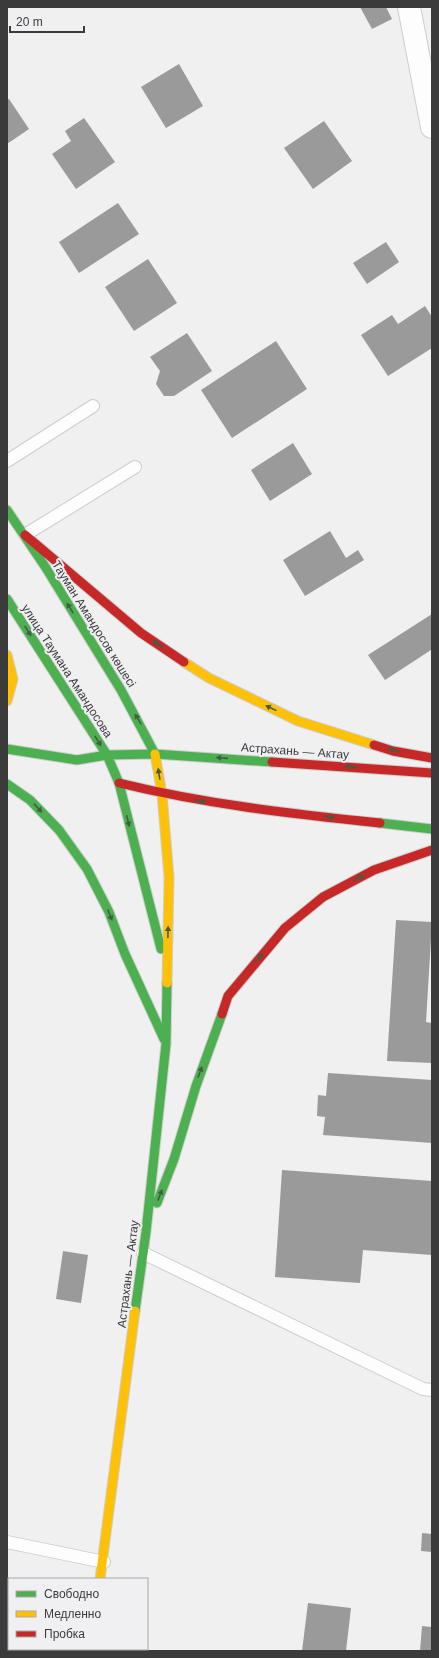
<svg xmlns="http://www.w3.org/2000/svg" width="439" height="1658" viewBox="0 0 439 1658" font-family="Helvetica,sans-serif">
	<rect width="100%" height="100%" fill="#f0f0f1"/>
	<path fill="#9a9a9b" d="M360,7H386L392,19L372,29Z
		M179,64L203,106L166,128L141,87Z
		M9,99L29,129L7,144V100Z
		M84,118L115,162L76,189L52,154L71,141L65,131Z
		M324,121L352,161L313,189L284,148Z
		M118,203L139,234L79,273L59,242Z
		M386,242L399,262L367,284L353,263Z
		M148,259L177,303L134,331L105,287Z
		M425,306L432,317V348L388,376L361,335L392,315L398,324Z
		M187,333L212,371L174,396H164L156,384L160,371L150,357Z
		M276,341L307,389L232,438L201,390Z
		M293,443L312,474L270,501L251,470Z
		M330,531L346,558L358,550L364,560L305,596L283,560Z
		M432,614V652L431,650L385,680L368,655Z
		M396,920L432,922L426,1022L432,1023V1063L387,1061Z
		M328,1073L432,1080V1143L323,1135L325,1117L317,1116L318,1095L326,1096Z
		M282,1170L432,1181V1255L363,1250L360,1283L275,1277Z
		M63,1251L88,1255L81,1303L56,1299Z
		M422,1533L432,1534V1552L421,1551Z
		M308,1603L351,1608L346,1651H302Z
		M422,1626L432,1627V1651H420Z"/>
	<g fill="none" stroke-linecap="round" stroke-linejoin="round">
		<defs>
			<path id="lane" d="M7,461L93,406
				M25,535L135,467
				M143,1253L423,1389L432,1390
				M7,1542L104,1562"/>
			<path id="street" d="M409,7L432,127"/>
			<path id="fast" d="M7,510L46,568L121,690L155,754
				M7,599L107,755
				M7,749L77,760L107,755
				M7,784L30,800L59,830L87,869L109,912L125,954L164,1039
				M380,823L432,829
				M161,949L119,783L107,755L155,754L272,762
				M157,1203L174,1159L196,1086L222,1014
				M135,1311L146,1232L166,1044L167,983
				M86,1649V1651"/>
			<path id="slow" d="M7,655L13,679L7,701
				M184,662L209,678L298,721L374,745
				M155,754L162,794L169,877L167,983
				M100,1579L135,1311"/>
			<path id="jam" d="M25,535L141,633L184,662
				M374,745L393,751L432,758
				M272,762L432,773
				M119,783C205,804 292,814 380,823
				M222,1014L228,996L285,928L323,897L374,870L432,850"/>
		</defs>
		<use href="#lane" stroke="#cdcdce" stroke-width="14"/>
		<use href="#street" stroke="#cdcdce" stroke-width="24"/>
		<use href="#fast" stroke="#cdcdce" stroke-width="11"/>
		<use href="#slow" stroke="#cdcdce" stroke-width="11"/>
		<use href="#jam" stroke="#cdcdce" stroke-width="11"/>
		<use href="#lane" stroke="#fdfdfd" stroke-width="12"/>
		<use href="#street" stroke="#fdfdfd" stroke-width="22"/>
		<use href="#fast" stroke="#4caf50" stroke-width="9"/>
		<use href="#slow" stroke="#ffc107" stroke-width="9"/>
		<use href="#jam" stroke="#c62828" stroke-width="9"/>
	</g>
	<defs><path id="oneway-solid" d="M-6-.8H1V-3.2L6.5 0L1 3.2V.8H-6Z"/></defs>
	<g fill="#415e42">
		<use href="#oneway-solid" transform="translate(70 608) rotate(-122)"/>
		<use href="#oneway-solid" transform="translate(28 631) rotate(57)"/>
		<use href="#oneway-solid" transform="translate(158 644) rotate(-147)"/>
		<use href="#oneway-solid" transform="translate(271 708) rotate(-154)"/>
		<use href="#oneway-solid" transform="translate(138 719) rotate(-121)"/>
		<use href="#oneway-solid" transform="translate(98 741) rotate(58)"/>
		<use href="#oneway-solid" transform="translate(394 750) rotate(-166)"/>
		<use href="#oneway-solid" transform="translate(222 758) rotate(-176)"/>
		<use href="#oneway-solid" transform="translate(351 767) rotate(-176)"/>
		<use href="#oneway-solid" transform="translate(159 774) rotate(-99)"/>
		<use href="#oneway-solid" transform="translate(200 801) rotate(10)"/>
		<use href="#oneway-solid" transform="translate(38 808) rotate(47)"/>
		<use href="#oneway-solid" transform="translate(329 817) rotate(7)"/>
		<use href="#oneway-solid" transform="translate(128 821) rotate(77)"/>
		<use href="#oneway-solid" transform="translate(359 878) rotate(-28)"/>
		<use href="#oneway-solid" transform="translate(110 915) rotate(68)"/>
		<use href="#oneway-solid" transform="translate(168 932) rotate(-89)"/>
		<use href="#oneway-solid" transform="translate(259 958) rotate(-50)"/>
		<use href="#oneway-solid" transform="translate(200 1072) rotate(-70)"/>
		<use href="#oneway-solid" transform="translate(160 1195) rotate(-69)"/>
	</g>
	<g text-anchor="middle" stroke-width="4" stroke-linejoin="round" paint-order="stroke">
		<g font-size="12" fill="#3c3b3c" stroke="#f0eff2">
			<text transform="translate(94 624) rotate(58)" y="4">Тауман Амандосов көшесі</text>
			<text transform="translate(67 671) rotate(57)" y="4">улица Таумана Амандосова</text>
			<text transform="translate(295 751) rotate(4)" y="4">Астрахань — Актау</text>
			<text transform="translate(128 1274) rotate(-83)" y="4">Астрахань — Актау</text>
		</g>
	</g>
	<rect width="439" height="1658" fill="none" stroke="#3c3b3c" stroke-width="16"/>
	<rect x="8" y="1578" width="140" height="72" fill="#f0eff2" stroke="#a8a7a9"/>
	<rect x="16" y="1591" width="20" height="6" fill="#4caf50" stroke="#a8a7a9"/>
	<text x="44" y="1598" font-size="12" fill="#3c3b3c">Свободно</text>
	<rect x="16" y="1611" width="20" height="6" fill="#ffc107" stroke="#a8a7a9"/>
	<text x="44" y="1618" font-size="12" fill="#3c3b3c">Медленно</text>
	<rect x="16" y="1631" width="20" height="6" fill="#c62828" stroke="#a8a7a9"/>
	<text x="44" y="1638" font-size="12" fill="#3c3b3c">Пробка</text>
	<path d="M10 26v6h74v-6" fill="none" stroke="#3c3b3c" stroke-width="2"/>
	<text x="16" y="26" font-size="12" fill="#3c3b3c" stroke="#f0eff2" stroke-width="3" paint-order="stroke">20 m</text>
</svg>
